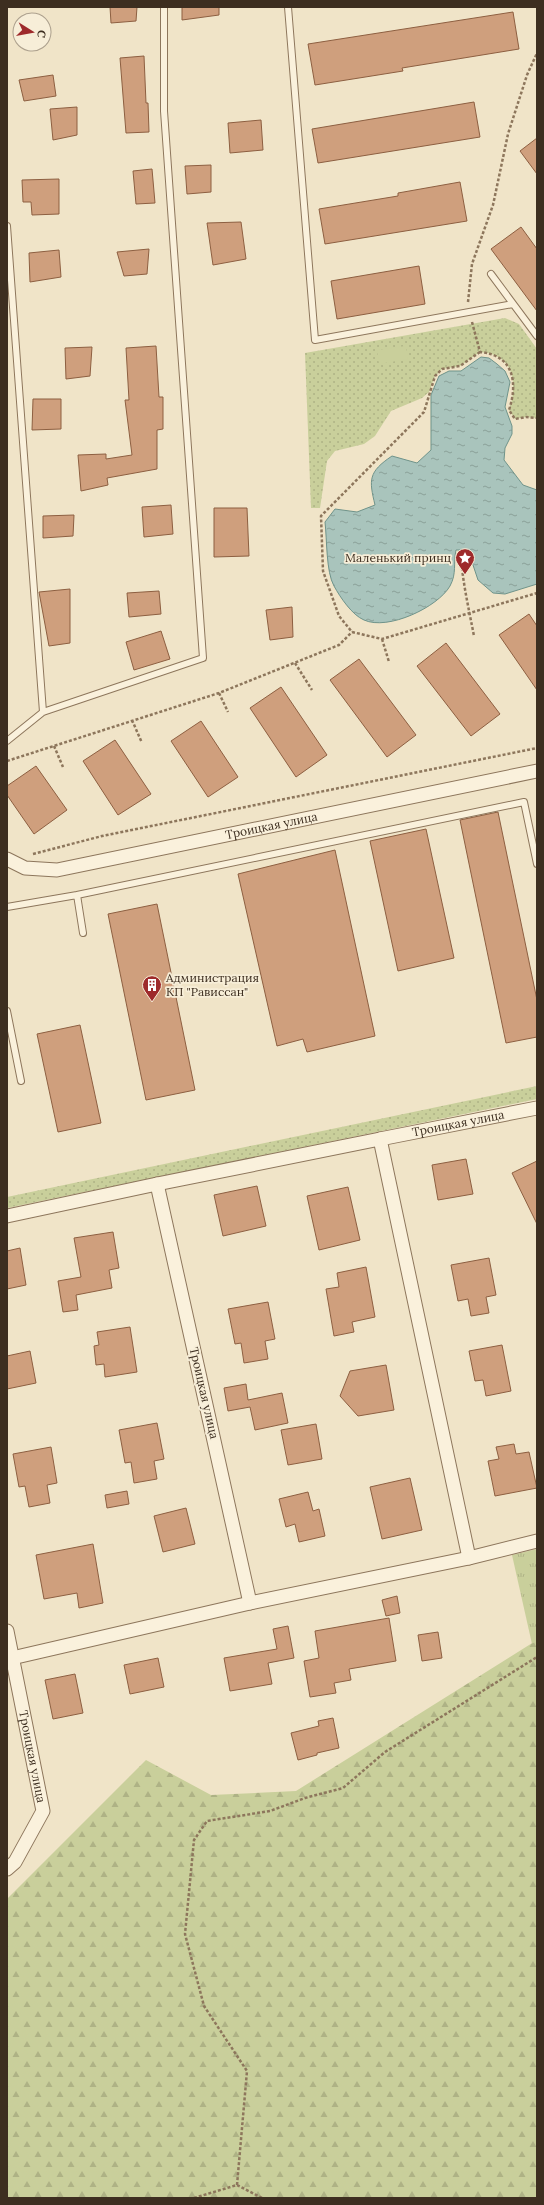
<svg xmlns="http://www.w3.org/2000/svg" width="544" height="2205" viewBox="0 0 544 2205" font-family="Lora,serif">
	<defs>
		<pattern id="grass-dots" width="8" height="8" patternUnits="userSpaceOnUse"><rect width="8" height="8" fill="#c9cf9b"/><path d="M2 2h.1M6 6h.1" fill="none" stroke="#aeb285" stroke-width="1.8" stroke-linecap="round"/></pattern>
		<pattern id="forest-firs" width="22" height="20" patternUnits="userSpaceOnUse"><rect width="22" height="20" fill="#c9cf9b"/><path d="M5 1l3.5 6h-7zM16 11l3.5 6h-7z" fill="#aeb285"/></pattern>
		<pattern id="park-tufts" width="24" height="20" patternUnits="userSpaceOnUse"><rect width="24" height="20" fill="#c9cf9b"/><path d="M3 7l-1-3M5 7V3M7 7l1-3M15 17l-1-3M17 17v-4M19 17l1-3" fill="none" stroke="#aeb285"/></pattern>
		<pattern id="water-ripples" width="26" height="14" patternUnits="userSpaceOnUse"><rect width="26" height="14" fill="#a9c4bc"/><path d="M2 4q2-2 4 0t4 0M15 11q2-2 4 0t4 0" fill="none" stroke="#8ba098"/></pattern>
	</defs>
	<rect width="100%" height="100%" fill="#f0e4c8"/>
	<path fill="url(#grass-dots)" d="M505,318L519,324L537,349V418L526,417L515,419L509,410C518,383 514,354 480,352L460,366L442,369L435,376L429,392L422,398L391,411L375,436L364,444L335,451L327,461L320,508H311L305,353Z
		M537,1086V1099L7,1208V1197Z"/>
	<path fill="url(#forest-firs)" d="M537,1640V2198H7V1899L146,1760L211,1795L296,1791Z"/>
	<path fill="url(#park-tufts)" d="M537,1549V1640L532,1644L512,1555Z"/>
	<path fill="#c9cf9b" d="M406,346L408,359L379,364L377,350Z"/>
	<path fill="url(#water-ripples)" stroke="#6f938a" d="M481,357L489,358L497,364L505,371L510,382L505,407L512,426V434L505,448L504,460L523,485L537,490V584L505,594L493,593L478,580L470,556L464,550H456C453,564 457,573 450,586C438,607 388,631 364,620C352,615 340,597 334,586C326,572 327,539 325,522L335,509L357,512L375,505C369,480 368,472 392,456L417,463L431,450V395L439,376L449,371H461Z"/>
	<path fill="#cf9f7d" stroke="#8d5f41" d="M110,7H137L136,21L111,23Z
		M182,7H219V15L182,20Z
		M513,12L519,49L402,68L403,71L315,85L308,44Z
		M144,56L146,103H148L149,132L126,133L120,58Z
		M53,75L56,96L24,101L19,80Z
		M474,102L480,137L318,163L312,129Z
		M77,107V135L53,140L50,109Z
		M261,120L263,150L230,153L228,123Z
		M537,138V174L520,151Z
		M211,165V192L187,194L185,166Z
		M152,169L155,203L136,204L133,171Z
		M59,179V214L32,215L31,202H23L22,180Z
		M460,182L467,221L325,244L319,209L398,196V193Z
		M241,222L246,259L213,265L207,223Z
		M521,227L537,249V311L491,249Z
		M149,249L147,274L124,276L117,252Z
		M59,250L61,277L30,282L29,253Z
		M419,266L425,304L337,319L331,281Z
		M156,346L159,397H163V429L157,430V469L107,478L108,485L81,491L78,455L106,454V459L132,455L125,400H129L126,348Z
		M92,347L90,376L66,379L65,348Z
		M33,399H61V429L32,430Z
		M171,505L173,534L144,537L142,507Z
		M214,508H247L249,556L214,557Z
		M74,515L73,536L43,538V516Z
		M70,589V643L49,646L39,592Z
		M159,591L161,614L129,617L127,593Z
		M292,607L293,637L270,640L266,610Z
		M529,614L537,626V690L499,635Z
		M161,631L170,659L134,670L126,642Z
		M446,643L500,714L471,736L417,666Z
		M359,659L416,735L387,757L330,680Z
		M281,687L327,755L296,777L250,708Z
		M201,721L238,777L208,797L171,741Z
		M115,740L151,794L118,815L83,761Z
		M36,766L67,810L34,834L7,795V786Z
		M498,812L537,1000V1037L506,1043L460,820Z
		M426,829L454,958L398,971L370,841Z
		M335,850L375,1036L307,1052L303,1039L277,1046L238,874Z
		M157,904L195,1090L146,1100L108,914Z
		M80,1025L101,1123L58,1132L37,1034Z
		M466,1159L473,1194L438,1200L432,1165Z
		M537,1161V1224L512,1173Z
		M257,1186L266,1226L223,1236L214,1195Z
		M348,1187L360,1240L319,1250L307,1196Z
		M113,1232L119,1268L109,1270L112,1288L76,1295L78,1310L63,1312L58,1281L81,1277L74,1238Z
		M20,1248L26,1285L7,1289V1251Z
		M489,1258L496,1295L486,1297L489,1313L471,1316L468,1299L458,1301L451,1265Z
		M366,1267L375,1317L352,1322L354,1332L334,1336L326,1289L339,1287L337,1273Z
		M268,1302L275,1339L265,1341L268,1359L244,1363L241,1343L235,1344L228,1309Z
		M130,1327L137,1372L105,1377L104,1364L96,1365L94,1346L99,1345L97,1332Z
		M502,1345L511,1391L486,1396L483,1380L475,1381L469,1351Z
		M30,1351L36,1383L7,1389V1356Z
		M386,1365L394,1410L358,1416L340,1396L350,1371Z
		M246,1384L248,1400L282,1393L288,1423L255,1430L250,1407L228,1411L224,1388Z
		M157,1423L164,1459L154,1461L157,1479L134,1483L131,1462L125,1463L119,1430Z
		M316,1424L322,1459L288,1465L281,1430Z
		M514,1444L516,1454L529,1452L537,1488L495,1496L488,1461L499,1459L496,1447Z
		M51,1447L57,1483L47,1485L50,1503L29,1507L25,1486L19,1487L13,1454Z
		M410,1478L422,1530L382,1539L370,1487Z
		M127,1491L129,1504L107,1508L105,1495Z
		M308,1492L313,1511L319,1509L325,1536L299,1542L295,1524L286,1527L279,1499Z
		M186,1508L195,1544L163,1552L154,1516Z
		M93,1544L103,1603L79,1608L77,1593L44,1599L36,1555Z
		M397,1596L400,1613L386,1616L382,1600Z
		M389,1618L396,1661L349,1669L351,1680L334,1683L336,1693L310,1697L304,1661L319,1658L315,1631Z
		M288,1626L294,1658L268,1663L272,1684L230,1691L224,1658L277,1649L273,1629Z
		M438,1632L442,1658L422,1661L418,1635Z
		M158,1658L164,1687L130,1694L124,1665Z
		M75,1674L83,1713L53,1719L45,1680Z
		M333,1718L339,1748L317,1753V1755L298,1760L291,1733L319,1726L318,1721Z"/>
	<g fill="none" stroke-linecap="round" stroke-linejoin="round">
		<defs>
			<path id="lane" d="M288,7L315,340L513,304
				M7,226L43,712
				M491,274L537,336
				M7,741L43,712L203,658L164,111V7
				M7,907L77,895
				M83,933L77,895L524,802L537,864
				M7,1011L21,1081"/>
			<g id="street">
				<path id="s1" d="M7,859L25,868L57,870L537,771"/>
				<path d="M7,1216L157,1184"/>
				<path id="s2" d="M469,1558L380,1139L537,1108"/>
				<path d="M250,1603L157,1184L380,1139"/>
				<path id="s3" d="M7,1631L43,1811L15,1862L7,1869"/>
				<path d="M12,1658L250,1603L469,1558L537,1541"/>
			</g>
		</defs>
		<use href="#lane" stroke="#8d765c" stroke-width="8"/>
		<use href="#street" stroke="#8d765c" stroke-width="15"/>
		<path stroke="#8d765c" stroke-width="2.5" stroke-dasharray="3 2" stroke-linecap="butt" d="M468,302L472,264L493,205L508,134L527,75L537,53
			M472,322L480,352C514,355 518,383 509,410L515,419L526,417L537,418
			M480,352L460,366L442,369L435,376L424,412L321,516L323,571L339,616L352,632L382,639L537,593
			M461,558C463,584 469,610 474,636
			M382,639L389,662
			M295,663L312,690
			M219,693L228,712
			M132,720L142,743
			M54,746L63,767
			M7,761L219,693L339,645L352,632
			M33,854L102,836L537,748
			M237,2185L247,2071L204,2006L185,1934L194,1840L207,1821L270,1811L305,1798L343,1788L385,1752L537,1657
			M194,2198L237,2185L262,2198"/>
		<use href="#lane" stroke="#faf1dc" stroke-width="6"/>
		<use href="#street" stroke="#faf1dc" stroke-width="13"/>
	</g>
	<defs>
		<symbol id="sight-pin" viewBox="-11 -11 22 30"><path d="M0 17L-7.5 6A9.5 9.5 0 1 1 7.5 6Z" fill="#9e2a2b" stroke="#f7eed8"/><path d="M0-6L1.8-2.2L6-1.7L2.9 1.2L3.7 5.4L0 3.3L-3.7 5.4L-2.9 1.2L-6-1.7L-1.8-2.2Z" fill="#fff"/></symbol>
		<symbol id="building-pin" viewBox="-11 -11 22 30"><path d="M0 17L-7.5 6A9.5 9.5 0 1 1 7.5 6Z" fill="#9e2a2b" stroke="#f7eed8"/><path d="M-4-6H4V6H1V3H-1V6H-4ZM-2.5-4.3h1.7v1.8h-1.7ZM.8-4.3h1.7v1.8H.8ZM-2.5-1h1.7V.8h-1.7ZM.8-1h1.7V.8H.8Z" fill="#fff"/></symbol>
	</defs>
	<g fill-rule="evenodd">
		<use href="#sight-pin" x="454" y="547" width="22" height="30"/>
		<use href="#building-pin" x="141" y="974" width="22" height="30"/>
	</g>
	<g text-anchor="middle" stroke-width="3.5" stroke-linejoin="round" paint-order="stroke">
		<g font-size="12" fill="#3d2e20" stroke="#f7eed8" text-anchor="end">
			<text x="451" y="562">Маленький принц</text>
			<text x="166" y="982" text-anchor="start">Администрация<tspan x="166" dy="14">КП "Рависсан"</tspan></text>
		</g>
		<g font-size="12" fill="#3d2e20" stroke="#f7eed8">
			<text dy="4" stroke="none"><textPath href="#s1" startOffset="271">Троицкая улица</textPath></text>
			<text dy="4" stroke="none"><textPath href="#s2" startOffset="508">Троицкая улица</textPath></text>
			<text transform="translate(204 1393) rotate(77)" y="4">Троицкая улица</text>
			<text dy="4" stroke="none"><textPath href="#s3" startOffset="128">Троицкая улица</textPath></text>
		</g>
	</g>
	<rect width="544" height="2205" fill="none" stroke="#3d2e20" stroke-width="16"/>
	<g transform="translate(32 32) rotate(101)"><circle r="19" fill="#f7eed8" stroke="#ada18e"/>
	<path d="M0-3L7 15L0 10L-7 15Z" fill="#9e2a2b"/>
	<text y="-6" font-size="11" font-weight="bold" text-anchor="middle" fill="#3d2e20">С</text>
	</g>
</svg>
